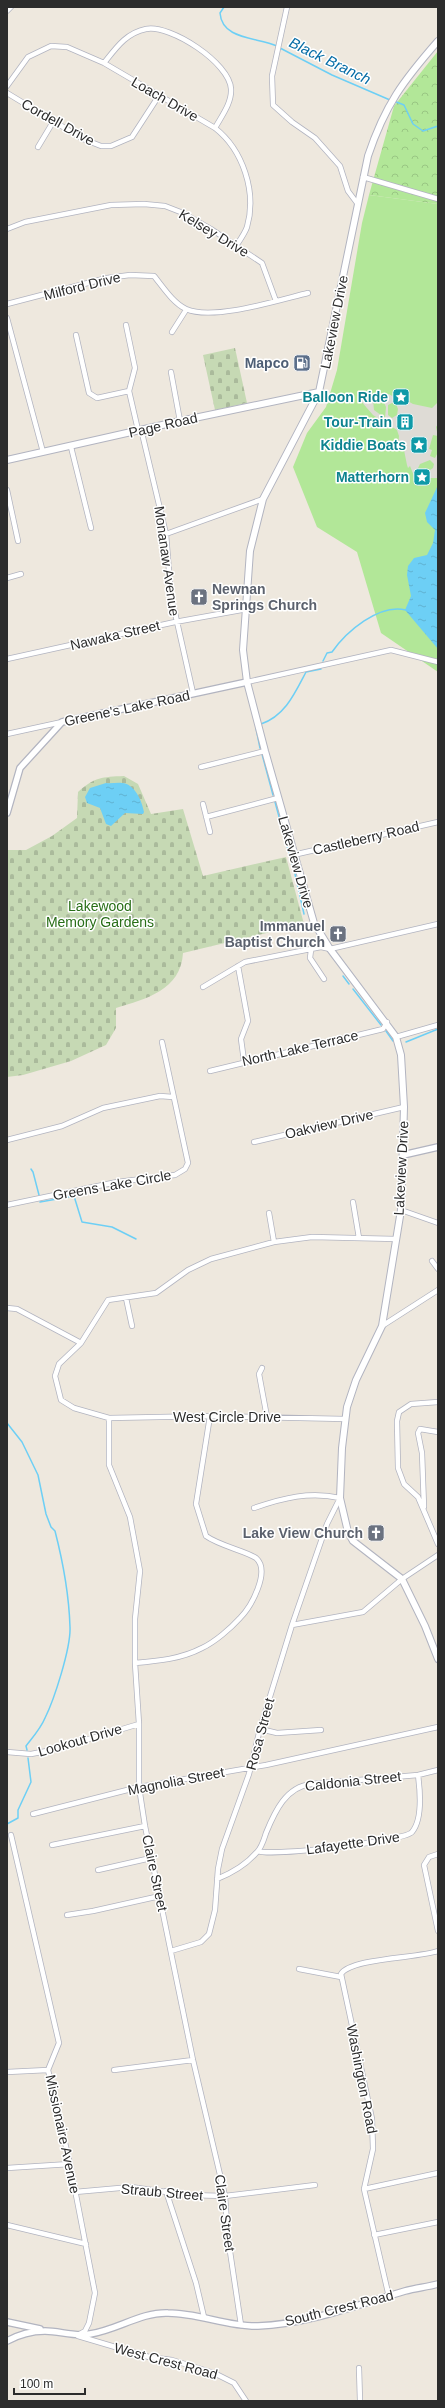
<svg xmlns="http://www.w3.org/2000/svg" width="445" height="2408" viewBox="0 0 445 2408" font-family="Arial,sans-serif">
	<defs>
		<pattern id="forest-crowns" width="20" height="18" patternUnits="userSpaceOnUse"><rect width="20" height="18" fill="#b2e798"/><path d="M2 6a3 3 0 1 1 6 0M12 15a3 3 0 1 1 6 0" fill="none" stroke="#99c683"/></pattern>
		<pattern id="cemetery-stones" width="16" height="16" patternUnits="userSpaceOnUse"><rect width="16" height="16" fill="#c6d9b4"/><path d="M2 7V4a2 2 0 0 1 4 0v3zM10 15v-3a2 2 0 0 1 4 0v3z" fill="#aaba9b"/></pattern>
		<pattern id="water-ripples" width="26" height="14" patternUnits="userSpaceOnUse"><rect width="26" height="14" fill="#6dcff5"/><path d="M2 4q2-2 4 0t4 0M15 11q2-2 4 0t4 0" fill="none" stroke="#5fb2d2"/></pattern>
	</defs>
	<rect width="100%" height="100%" fill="#eee8de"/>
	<path fill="#b2e798" d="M369,195L438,204V672L381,633L357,552L317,527L293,467L307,433L326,407L337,370L362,223Z"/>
	<path fill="url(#forest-crowns)" d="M438,51V204L369,195L394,106Z"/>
	<path fill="url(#cemetery-stones)" d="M235,348L247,403L215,410L203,355Z
		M124,776L138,784L151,814L183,809L203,876L286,857L304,924L183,953C181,990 146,999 116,1008V1028L106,1045L71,1061L23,1075L7,1077V850H26L52,836L77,818L78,792C95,777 102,777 124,776Z"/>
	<path fill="#dedbd5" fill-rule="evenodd" d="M389,394L400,401L404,399L413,404L432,408L438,402V424L436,427L438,436L433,435L429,449L432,450L430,456L435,458L438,452L437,478H429L424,470L425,468L430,470L433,468L434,464L430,460L420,464L414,476L410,466L408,468L407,465L404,450L398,445L399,436L397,430L373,415L360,400H373L374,410L385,418L386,407L382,398ZM392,403L396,404L398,409L397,415L392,418L388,415V405Z"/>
	<path fill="url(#water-ripples)" d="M438,485V649L405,610L411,596L407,575L408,566L414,558L427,555L433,543L435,530L427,522L425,513Z
		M106,783C111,784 117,782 122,783C135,784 142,801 144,812L143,814L125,813L111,826L106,824L100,808L87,803L85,797L90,788Z"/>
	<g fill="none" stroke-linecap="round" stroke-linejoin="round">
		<path stroke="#6dcff5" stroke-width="1.5" d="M224,7L220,13C222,40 257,37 277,46
			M280,48L332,75L390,100
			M394,101L404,105L413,124L423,131L438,126
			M323,661L327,653L332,652C346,632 379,603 406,610
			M261,724C285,716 295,693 306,672L321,669
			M256,728L260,748
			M262,754L273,795
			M275,802L292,864
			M295,874L304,914
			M343,976L349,984
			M353,989L381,1025
			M386,1031L393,1041
			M406,1042L438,1029
			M31,1169L33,1172L39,1195
			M40,1202L74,1196L82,1222L112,1227L136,1239
			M7,1423L22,1442L38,1475L46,1514L51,1527L55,1531C63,1562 69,1595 70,1627C71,1648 54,1700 45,1718C41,1728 33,1737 26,1746L27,1750
			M7,1824L18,1818V1810L31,1782L28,1758"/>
		<defs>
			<path id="minor" d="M287,7L272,76L273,105L292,122L315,138L340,166L348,191L357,203
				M7,11L11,7
				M104,63C116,48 126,33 146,29C170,24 230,63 231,89C232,103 221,117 215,128
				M7,86L28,57L51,46L67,47L104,63L215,128C243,150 257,192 247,227C245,233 240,240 236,246
				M7,93L83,139L101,146H111L132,137L158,97
				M38,147L53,122
				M363,177L438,199
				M7,229L25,222L111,205L144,204L165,206L183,213L211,229L262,263L276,301
				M7,304L107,278L130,275L154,276C163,287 173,303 186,309C213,321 279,300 308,293
				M7,318L43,452
				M126,325L135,368L129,391L138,430
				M172,332L186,310
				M76,335L89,393L97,398L129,391
				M171,372L180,421
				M141,429L166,534L171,595L193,693
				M71,447L91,528
				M7,490L18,541
				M166,534L263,499
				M7,578L21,574
				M7,659L175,622L247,609
				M247,682L391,650L438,662
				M7,734L62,722
				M201,767L265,751
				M203,804L210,832
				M206,817L278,798
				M293,855L438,822
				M311,950L310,958L324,979
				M238,966L248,1021L241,1039L244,1061
				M203,987L245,962L321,947L330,949L438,924
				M396,1037L438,1025
				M210,1071L383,1029L387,1022
				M7,1140L62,1126L103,1108L160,1096L173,1097
				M254,1142L404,1107
				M353,1202L359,1238
				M7,1205L117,1182L175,1175L185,1169L188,1163L162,1042
				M401,1210L438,1223
				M269,1213L274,1242
				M432,1261L438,1269
				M126,1298L132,1326
				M7,1308L17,1309L81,1343
				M382,1326L438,1290
				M262,1368L259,1374L267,1417
				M438,1402L411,1404L399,1412L397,1421L398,1468L404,1484L418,1497L438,1544
				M109,1418V1465L130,1517L140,1571L135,1619V1663L139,1724V1787L145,1826L193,2060L225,2196L228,2238L241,2325
				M345,1419L210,1416L109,1418L74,1408L61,1400L55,1376L59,1364L81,1343L108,1300L156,1293L188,1270L211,1259L274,1242L312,1237L396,1239
				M424,1507L422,1453L418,1433L420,1429L438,1432
				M292,1625L363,1612L402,1579L438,1555
				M135,1663C158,1661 181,1659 202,1648C215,1642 231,1628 240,1618C251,1607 271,1571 256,1558C246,1551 220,1546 206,1536L196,1504L210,1416
				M260,1729L277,1733L321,1730
				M7,1752L31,1754L52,1750L139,1724
				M33,1814L139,1787L266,1765L438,1727
				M11,1835L59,2043L48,2070L70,2164L95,2293L89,2323L85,2331L78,2335
				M52,1845L145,1826
				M258,1851C270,1857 405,1841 412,1832C423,1819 420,1790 418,1775
				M438,1854L429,1857L424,1865L438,1931
				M98,1870L151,1858
				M217,1879C232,1873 246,1865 257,1852C262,1847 264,1839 266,1833C275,1811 286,1787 311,1784L418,1775L438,1770
				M67,1915L93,1911L160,1896
				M171,1951L201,1942L209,1934L215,1910L218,1869L222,1849L249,1774L260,1729L292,1625L327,1524L340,1498C310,1491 283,1498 254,1508
				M299,1969L341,1977
				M114,2070L193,2060
				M7,2072L48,2070
				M7,2168L70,2164
				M364,2189L438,2173
				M166,2191L196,2283L204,2317
				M75,2192L131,2187L188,2195L225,2196L315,2185
				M7,2225L86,2244
				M374,2235L438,2222
				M389,2297L364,2189L373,2149L372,2119L341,1974C351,1958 419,1958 438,1951
				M78,2336L149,2357L172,2360L214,2373L234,2383L246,2401
				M359,2368L360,2401"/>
			<path id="tertiary" d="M7,813L20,768L62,722L247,682
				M403,1155L438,1147
				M7,2322L40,2329
				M7,2341C18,2335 32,2331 45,2331C60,2331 74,2337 90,2334C117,2330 141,2312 168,2313C199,2313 228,2327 258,2326C308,2324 357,2305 405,2291C416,2288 427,2287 438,2284"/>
			<path id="secondary" d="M438,41C403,81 385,105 368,156L319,392L263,499L250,551L243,650L247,682L265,751L314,923L330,949L396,1037L401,1055L404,1107L401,1210L382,1326L356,1380L347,1407L342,1448L340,1498L348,1532L353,1541L402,1579L425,1626L438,1659
				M7,460L180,421L319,392"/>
		</defs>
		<use href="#minor" stroke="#b2b4c0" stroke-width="6"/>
		<use href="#tertiary" stroke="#b2b4c0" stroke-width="8"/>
		<use href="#secondary" stroke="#b2b4c0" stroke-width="8"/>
		<use href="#minor" stroke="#fff" stroke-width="4.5"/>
		<use href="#tertiary" stroke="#fff" stroke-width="5.5"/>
		<use href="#secondary" stroke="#fff" stroke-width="6"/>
	</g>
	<defs>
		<symbol id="fuel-square" viewBox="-11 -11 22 22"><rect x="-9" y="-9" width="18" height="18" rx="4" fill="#5c6f8a" stroke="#fff"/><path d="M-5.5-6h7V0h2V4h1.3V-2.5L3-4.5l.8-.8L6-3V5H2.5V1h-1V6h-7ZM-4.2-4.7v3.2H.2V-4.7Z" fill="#fff"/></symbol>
		<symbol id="sight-square" viewBox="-11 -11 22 22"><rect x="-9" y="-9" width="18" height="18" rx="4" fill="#0f9aa8" stroke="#fff"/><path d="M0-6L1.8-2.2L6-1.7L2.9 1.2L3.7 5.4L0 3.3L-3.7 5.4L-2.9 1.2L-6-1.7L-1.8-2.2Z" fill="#fff"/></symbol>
		<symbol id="building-square" viewBox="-11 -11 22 22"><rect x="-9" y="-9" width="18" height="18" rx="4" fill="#0f9aa8" stroke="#fff"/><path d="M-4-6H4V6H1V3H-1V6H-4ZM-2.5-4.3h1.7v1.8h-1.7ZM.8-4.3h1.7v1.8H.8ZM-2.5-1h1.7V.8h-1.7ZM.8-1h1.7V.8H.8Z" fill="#fff"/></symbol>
		<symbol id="church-square" viewBox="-11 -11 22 22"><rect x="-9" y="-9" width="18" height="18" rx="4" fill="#6b7280" stroke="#fff"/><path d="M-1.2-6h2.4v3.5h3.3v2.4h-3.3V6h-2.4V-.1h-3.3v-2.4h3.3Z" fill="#fff"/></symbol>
	</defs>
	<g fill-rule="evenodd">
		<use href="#fuel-square" x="292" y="353" width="20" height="20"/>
		<use href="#sight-square" x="391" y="387" width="20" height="20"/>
		<use href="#building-square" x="395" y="412" width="20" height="20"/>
		<use href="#sight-square" x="409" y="435" width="20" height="20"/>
		<use href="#sight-square" x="412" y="467" width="20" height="20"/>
		<use href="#church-square" x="189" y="587" width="20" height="20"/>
		<use href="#church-square" x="328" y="924" width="20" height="20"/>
		<use href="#church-square" x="366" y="1523" width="20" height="20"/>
	</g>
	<g text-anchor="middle" stroke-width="3" stroke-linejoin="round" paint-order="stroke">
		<g font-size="14" fill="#2c2c2c" stroke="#fff">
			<text transform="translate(165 99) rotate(30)" y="5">Loach Drive</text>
			<text transform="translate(58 122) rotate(29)" y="5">Cordell Drive</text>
			<text transform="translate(214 233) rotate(31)" y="5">Kelsey Drive</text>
			<text transform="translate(82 286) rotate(-14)" y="5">Milford Drive</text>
			<text transform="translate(334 322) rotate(-79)" y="5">Lakeview Drive</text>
			<text transform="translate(163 425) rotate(-13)" y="5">Page Road</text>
			<text transform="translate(167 561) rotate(82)" y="5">Monanaw Avenue</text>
			<text transform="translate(115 635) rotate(-13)" y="5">Nawaka Street</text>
			<text transform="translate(127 708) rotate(-12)" y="5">Greene's Lake Road</text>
			<text transform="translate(366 838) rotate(-13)" y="5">Castleberry Road</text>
			<text transform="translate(296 862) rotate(74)" y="5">Lakeview Drive</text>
			<text transform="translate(300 1048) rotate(-13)" y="5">North Lake Terrace</text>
			<text transform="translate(329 1124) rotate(-13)" y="5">Oakview Drive</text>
			<text transform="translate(401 1168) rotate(-87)" y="5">Lakeview Drive</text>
			<text transform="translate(112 1185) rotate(-10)" y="5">Greens Lake Circle</text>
			<text x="227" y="1422">West Circle Drive</text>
			<text transform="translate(260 1734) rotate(-75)" y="5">Rosa Street</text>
			<text transform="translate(80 1740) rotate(-16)" y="5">Lookout Drive</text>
			<text transform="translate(176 1781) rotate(-11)" y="5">Magnolia Street</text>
			<text transform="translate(353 1781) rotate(-6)" y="5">Caldonia Street</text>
			<text transform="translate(353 1843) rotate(-8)" y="5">Lafayette Drive</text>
			<text transform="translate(155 1873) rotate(78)" y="5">Claire Street</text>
			<text transform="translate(362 2079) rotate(79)" y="5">Washington Road</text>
			<text transform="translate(63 2134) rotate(78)" y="5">Missionaire Avenue</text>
			<text transform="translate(162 2192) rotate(5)" y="5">Straub Street</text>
			<text transform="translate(225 2213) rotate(82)" y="5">Claire Street</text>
			<text transform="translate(339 2308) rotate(-14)" y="5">South Crest Road</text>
			<text transform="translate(166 2361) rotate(15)" y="5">West Crest Road</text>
		</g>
		<g font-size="14" font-weight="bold" fill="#4e5e75" stroke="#fff" text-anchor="end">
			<text x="289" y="368">Mapco</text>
		</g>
		<g font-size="14" font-weight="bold" fill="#0d838f" stroke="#fff" text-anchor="end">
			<text x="388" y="402">Balloon Ride</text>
			<text x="392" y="427">Tour-Train</text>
			<text x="406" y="450">Kiddie Boats</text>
			<text x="409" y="482">Matterhorn</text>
		</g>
		<g font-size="14" font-weight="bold" fill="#5b616d" stroke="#fff" text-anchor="end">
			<text x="212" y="594" text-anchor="start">Newnan<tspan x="212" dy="16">Springs Church</tspan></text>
			<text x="325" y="931">Immanuel<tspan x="325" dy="16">Baptist Church</tspan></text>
			<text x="363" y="1538">Lake View Church</text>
		</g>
		<g font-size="14" fill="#286e17" stroke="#fff">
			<text x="100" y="911">Lakewood<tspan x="100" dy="16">Memory Gardens</tspan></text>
		</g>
		<g font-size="15" font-style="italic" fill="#076da6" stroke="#fff">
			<text transform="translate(330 61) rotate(26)" y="5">Black Branch</text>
		</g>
	</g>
	<rect width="445" height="2408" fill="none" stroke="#2c2c2c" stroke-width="16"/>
	<path d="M14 2388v6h71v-6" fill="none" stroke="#2c2c2c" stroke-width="2"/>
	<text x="20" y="2388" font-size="12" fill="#2c2c2c" stroke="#ffffff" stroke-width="3" paint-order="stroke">100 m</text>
</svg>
